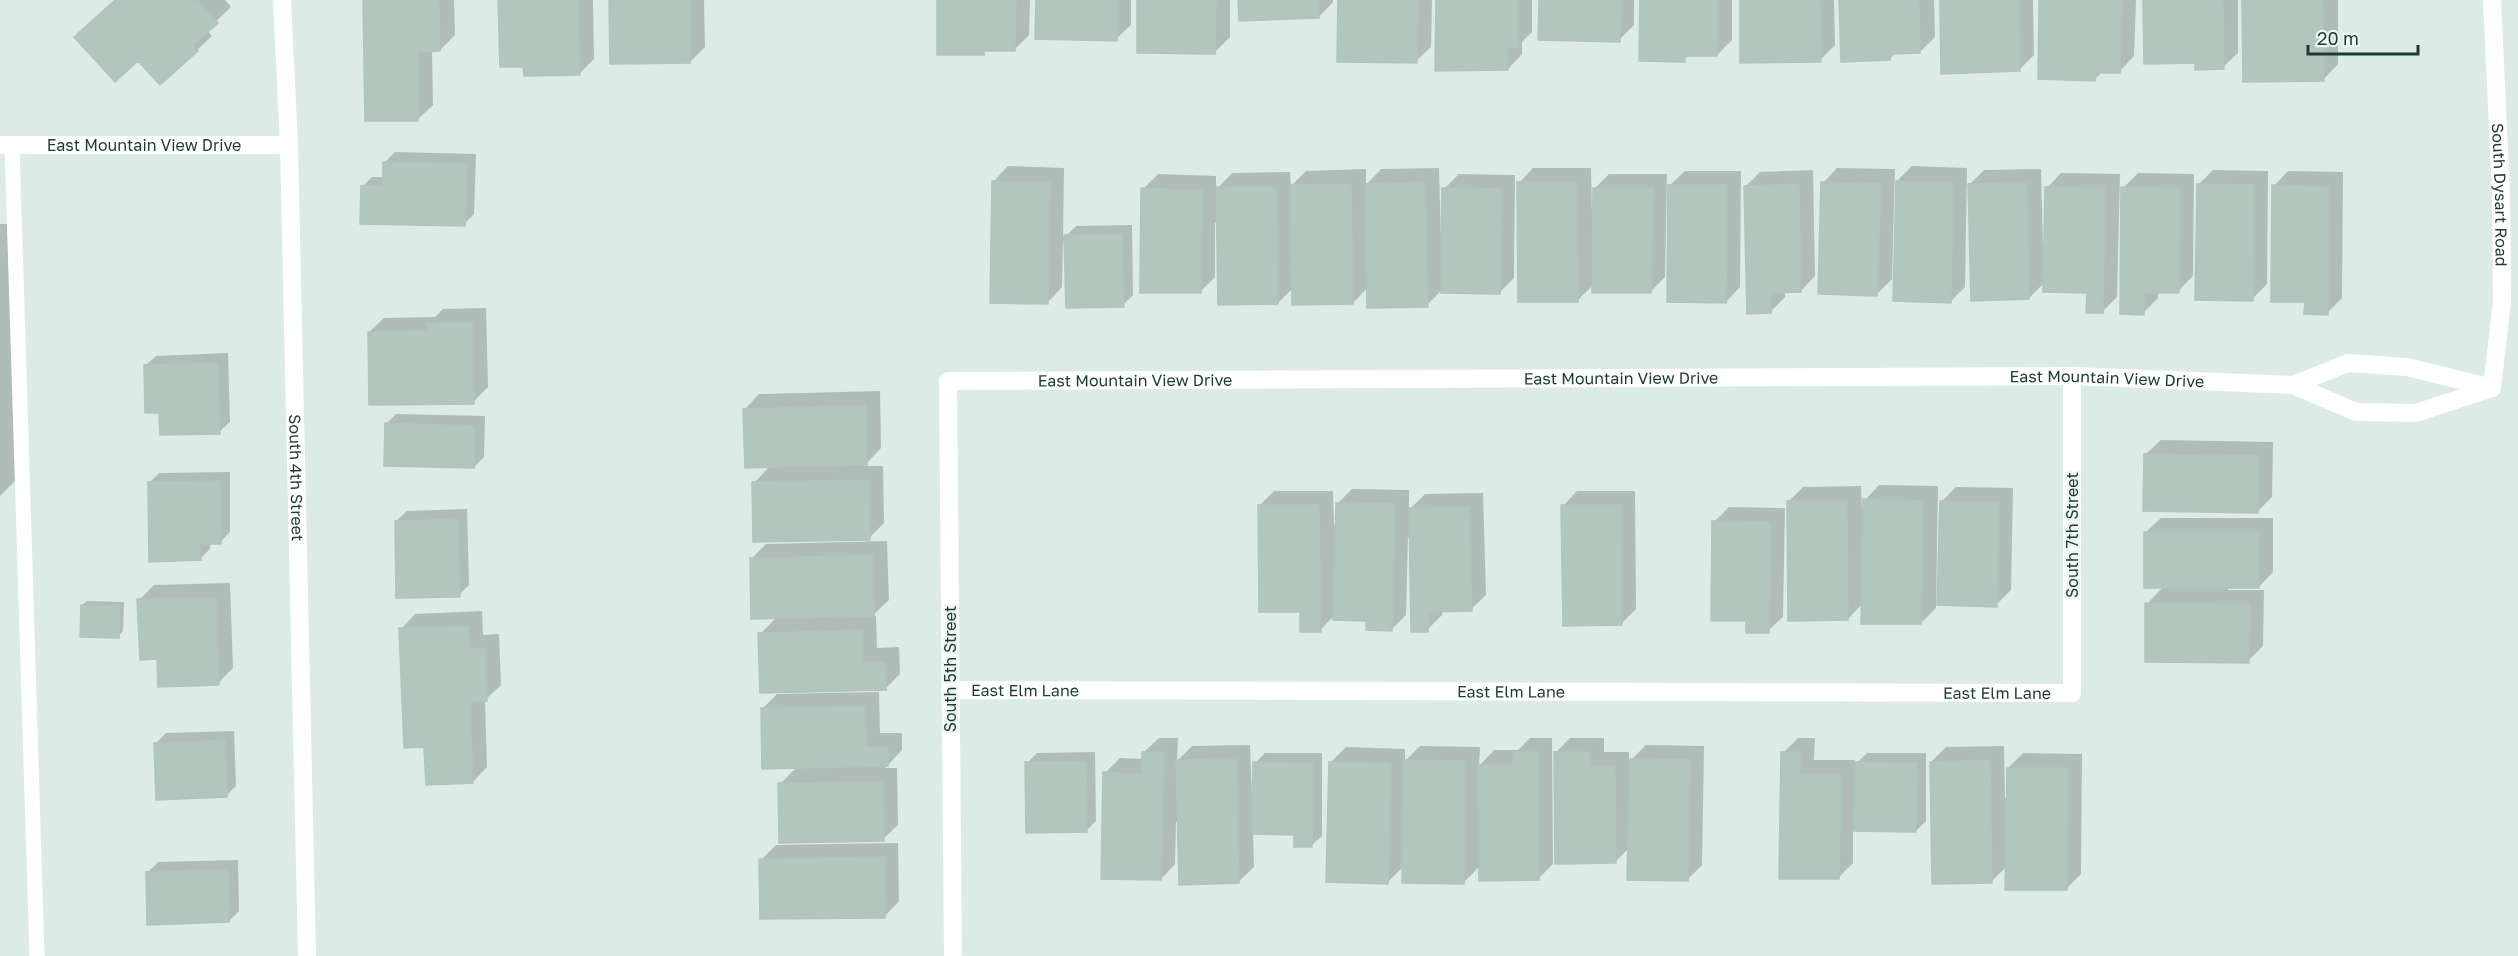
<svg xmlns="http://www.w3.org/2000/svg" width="2518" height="956" viewBox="0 0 2518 956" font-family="'Golos Text',sans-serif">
	<rect width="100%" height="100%" fill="#dcebe5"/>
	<path fill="#0003" d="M116,0H225L231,7L207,30L212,36L197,50Z
		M365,0H454L455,35L440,50H432L433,105L418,119Z
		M500,0H593L594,59L579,74L525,65Z
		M610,0H704L705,47L690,62Z
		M939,0H1030L1029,35L1014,50L987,49L983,53Z
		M1038,0H1131V25L1116,39Z
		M1139,0H1230V37L1215,52Z
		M1240,0H1333V2L1319,17Z
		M1339,0H1432L1431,47L1416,61Z
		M1437,0H1532V32L1522,42V54L1508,69Z
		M1540,0H1634V25L1619,40Z
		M1641,0H1732V40L1717,55L1690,54L1684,60Z
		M1741,0H1834L1835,45L1820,60Z
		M1841,0H1934L1935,37L1920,52H1896L1890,59Z
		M1941,0H2033L2034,55L2019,70Z
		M2041,0H2136L2134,56L2120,71H2103L2095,79Z
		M2145,0H2238V53L2223,67L2196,62Z
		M2244,0H2338V64L2324,79Z
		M395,152L476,154L474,214L464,224L362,187L372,177H384L385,162Z
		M1008,166L1064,168L1063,239L1076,226L1132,225L1133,295L1123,305L1066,241H1063L1062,287L1048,302L994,181Z
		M1912,166L1967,168L1965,287L1950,302L1897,181Z
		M1439,168L1441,239H1443L1444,189L1459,174L1515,175L1514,278L1500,292L1443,289L1427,305L1368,287L1353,303L1293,288L1278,303L1218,223H1215V277L1200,292L1143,189L1158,174L1216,176V190L1232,173L1290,172L1291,186L1306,171L1366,169V185L1381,169Z
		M1533,168H1591L1592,215H1594L1595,188L1609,174H1667L1665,277L1650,292L1594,284L1578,300L1518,184Z
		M1837,168L1895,169L1892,279L1877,294L1823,183Z
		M2041,169L2043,247H2045L2047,188L2061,173L2120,174L2117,297L2102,312L2088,291L2045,282L2029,298L1970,187H1967L1984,170Z
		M1813,170L1815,276L1801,291H1785V297L1770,312L1745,187L1760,172Z
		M2213,170L2268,171L2267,284L2252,299L2198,185Z
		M1685,171H1741L1740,287L1726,302L1670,185Z
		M2288,171L2343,172L2342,298L2327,313L2306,300L2274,186Z
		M2138,173L2194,174L2193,276L2178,291H2158V298L2143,313L2123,188Z
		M0,224H9L18,478L0,496Z
		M486,308L488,387L473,402L369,332L384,318L435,317L443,309Z
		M228,353L230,422L219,432L161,411L145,366L156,356Z
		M880,391L881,448L864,466H883L884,523L869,538L754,483L771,465L745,409L759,394Z
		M396,414L485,416L484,457L474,467L386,424Z
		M2161,440L2273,442L2272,497L2257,512L2146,454Z
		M230,472V532L220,542L210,543V549L200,559L149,483L159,473Z
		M1879,485L1938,486L1936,608L1921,623L1863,603L1848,619L1788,502L1803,487L1861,486L1862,511H1864L1865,500Z
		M1956,487L2013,488L2011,590L1996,605L1941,502Z
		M1352,489L1409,490V510L1425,494L1483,493L1486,595L1471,609L1442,610V615L1427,630L1411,537H1408L1406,615L1391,630L1368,619L1334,616L1320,630L1301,610L1259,506L1274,491H1333L1334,525H1336L1337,504Z
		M1577,491H1635L1636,609L1622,623L1563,506Z
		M1729,507L1785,508L1783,617L1768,631L1748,620L1714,522Z
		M467,509L469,585L459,595L396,521L407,511Z
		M2161,518H2273V572L2259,587H2228V590H2264L2263,646L2248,661L2147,604L2164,586L2146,532Z
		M887,541L889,600L872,616H876L877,648L899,647L900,674L885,689L760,634L777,617L751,559L766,544Z
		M230,583L233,668L218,683L158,658L139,600L154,585Z
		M87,601L124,602L123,631L118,636L82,605Z
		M482,611L483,635L499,634L501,685L485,700L487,767L473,782L426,746L401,629L415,614Z
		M879,692L880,733H902V750L885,768H897L898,825L883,839L780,784L797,767L762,709L777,694Z
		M234,731L236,786L226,796L156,743L166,733Z
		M1159,738H1178L1177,761L1192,746L1250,745L1252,798H1254L1255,763L1265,753H1322V836L1311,846L1295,833H1253L1254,867L1239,881L1179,822H1176L1175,864L1161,879L1105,773L1120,758L1144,759V752Z
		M1530,738H1552L1553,864L1538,879L1481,865L1463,883L1404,866L1387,883L1331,762L1346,747L1405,749V761L1420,746L1480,747L1479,766L1494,750H1518Z
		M1570,738H1604V752H1629V762L1646,745L1704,746L1702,865L1687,880L1630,847L1615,862L1555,753Z
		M1798,738H1815L1814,760H1855V765L1867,753H1926V821L1916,831L1853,830V863L1838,878L1783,753Z
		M2004,746L2005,798H2008V768L2023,753L2082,754L2081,874L2066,889L2007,866L1992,881L1931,762L1946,747Z
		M1095,752L1096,821L1086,831L1027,763L1037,753Z
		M898,843L899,901L885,916L761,860L776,845Z
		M238,860L239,911L229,921L148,872L158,862Z"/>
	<path fill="#b2c6be" stroke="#aec5bd" stroke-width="1.5" d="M115,0H197L218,23L193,45L198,51L160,85L138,61L115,82L74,37Z
		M363,0H439L440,51L418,52V121H365Z
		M498,0H578L580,75L524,76L523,67H500Z
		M609,0H690V63L610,64Z
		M937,0H1016L1015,51H984V55H937Z
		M1036,0H1117V41L1035,39Z
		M1137,0H1216L1215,54L1137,53Z
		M1238,0H1319V18L1239,21Z
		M1338,0H1418L1417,63L1337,62Z
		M1436,0H1518V48L1507,47L1508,70L1435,71Z
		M1539,0H1621L1620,42L1538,40Z
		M1640,0H1718L1717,56H1685V62L1639,61Z
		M1740,0H1820L1821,62L1740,63Z
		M1839,0H1919L1920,53L1890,54V60L1841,62Z
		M1940,0H2019L2020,71L1941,74Z
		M2039,0H2122L2120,73H2096L2095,81L2038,79Z
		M2143,0H2223L2224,69L2195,70V63L2144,64Z
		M2242,0H2323L2324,81L2243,82Z
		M383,162L467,163L465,226L360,224L361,186H383Z
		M992,181L1050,182L1048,304L990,303Z
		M1896,181L1953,182L1951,303L1893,301Z
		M1425,182L1428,307L1367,308L1365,184Z
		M1517,182H1577L1578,302H1518Z
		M1821,182L1881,184L1877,296L1818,294Z
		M2027,183L2029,299L1971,301L1968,184Z
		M1351,184L1353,304L1292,305L1290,185Z
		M1799,184L1801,292L1770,293L1771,313L1747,314L1744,186Z
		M2197,184L2254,185L2253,301L2195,300Z
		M1668,185H1727L1726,303L1667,302Z
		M2272,185L2329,187L2328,315L2304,314L2305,302H2271Z
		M1276,186L1278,304L1218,305L1216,187Z
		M2045,187L2105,188L2103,313H2086L2087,293L2043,292Z
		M2121,187L2180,188L2179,293H2144V315L2120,314Z
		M1141,188L1202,190L1201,293H1140Z
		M1442,188L1501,189L1500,294L1441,293Z
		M1593,188H1653L1651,293H1592Z
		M1122,234L1124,307L1066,308L1064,235Z
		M472,322L474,404L369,405L368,332L427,330V323Z
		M218,363L220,434L160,435L159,413H145L144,365Z
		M866,405L867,465L745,468L743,409Z
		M385,423L475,426L474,468L384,466Z
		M2144,454L2259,456L2258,513L2143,511Z
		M869,480L870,540L753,542L752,482Z
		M220,481L221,544H200L201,560L149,562L148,482Z
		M1863,499L1923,501L1921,624H1861Z
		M1787,501H1847L1848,620L1788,621Z
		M1940,501L1999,502L1997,607L1937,605Z
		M1336,503L1395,504L1392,631L1366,630V621L1333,620Z
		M1258,505H1319L1321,632H1300V612H1259Z
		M1561,505H1621L1622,625L1563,626Z
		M1469,507L1472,611L1428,612V632H1411L1409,508Z
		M458,519L460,597L396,598L395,521Z
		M1712,521L1771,522L1769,633H1746V621H1711Z
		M2144,532H2259V588H2144Z
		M873,555L874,616L751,619L750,558Z
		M216,597L219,685L158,687L157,659L140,660L137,599Z
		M2145,603L2250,604L2249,663L2145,662Z
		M81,605L120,606L119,638L80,637Z
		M468,626L469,649L485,648L487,701L470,702L473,783L426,785L424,747L404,748L399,628Z
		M862,630L863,662H885L886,690L760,693L758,633Z
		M865,706L866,747H888V766L762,769L761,708Z
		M225,740L227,797L156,800L154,743Z
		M1142,752H1164L1161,880L1101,879L1103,772L1142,774Z
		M1513,752H1538L1539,880L1479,881L1478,765H1513Z
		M1554,752H1590V766H1615L1616,863L1555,864Z
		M1781,752H1801L1800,774H1841L1839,879H1779Z
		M1236,759L1239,883L1179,885L1176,760Z
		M1630,759L1690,760L1688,881L1627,880Z
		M1404,760L1465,761L1464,884L1402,883Z
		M1990,760L1992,883L1932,884L1930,762Z
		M1025,762H1086L1087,832L1026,833Z
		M1253,762L1313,763L1312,847H1294V835L1252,834Z
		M1329,762L1391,763L1388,884L1326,882Z
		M1855,762L1917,763L1916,832L1854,831Z
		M2007,768H2068L2067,890H2005Z
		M883,782L884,841L779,843L778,783Z
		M884,857L885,918L760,919L759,859Z
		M228,869L229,922L147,925L146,872Z"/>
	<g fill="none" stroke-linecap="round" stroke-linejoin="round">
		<path stroke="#fff" stroke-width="15" d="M12,145L37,956"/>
		<g stroke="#fff" stroke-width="18">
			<path id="s1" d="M282,0L289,145L307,956"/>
			<path id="s2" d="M2492,0L2501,193L2502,302L2492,388"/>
			<path id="s3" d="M0,145H289"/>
			<path d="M2293,385L2348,363L2407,367L2492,388"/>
			<path id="s4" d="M950,690L2072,693V376"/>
			<path id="s5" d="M953,956L948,381L2072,376L2293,385L2356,412L2416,413L2492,388"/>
		</g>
	</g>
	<g text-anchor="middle" stroke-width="5" stroke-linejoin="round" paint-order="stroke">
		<g font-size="16" fill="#1d3b35" stroke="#edf7f2">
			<text dy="6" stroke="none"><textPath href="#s3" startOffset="144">East Mountain View Drive</textPath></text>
			<text dy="6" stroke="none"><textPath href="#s2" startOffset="195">South Dysart Road</textPath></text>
			<text dy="6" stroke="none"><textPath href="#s5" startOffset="1248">East Mountain View Drive</textPath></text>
			<text dy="6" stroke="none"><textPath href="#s5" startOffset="1734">East Mountain View Drive</textPath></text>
			<text dy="6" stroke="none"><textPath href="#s5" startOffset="762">East Mountain View Drive</textPath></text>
			<text dy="6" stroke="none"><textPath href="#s1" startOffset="478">South 4th Street</textPath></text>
			<text transform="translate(2072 535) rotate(-90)" y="6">South 7th Street</text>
			<text transform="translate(950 669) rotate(-90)" y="6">South 5th Street</text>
			<text dy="6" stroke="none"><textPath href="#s4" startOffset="75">East Elm Lane</textPath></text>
			<text dy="6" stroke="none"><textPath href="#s4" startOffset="561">East Elm Lane</textPath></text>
			<text dy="6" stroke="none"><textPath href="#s4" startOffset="1047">East Elm Lane</textPath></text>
		</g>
	</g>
	<path d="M2308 45v9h110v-9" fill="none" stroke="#1d3b35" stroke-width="3"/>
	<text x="2317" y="45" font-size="18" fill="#1d3b35" stroke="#edf7f2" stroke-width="4.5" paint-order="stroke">20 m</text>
</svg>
